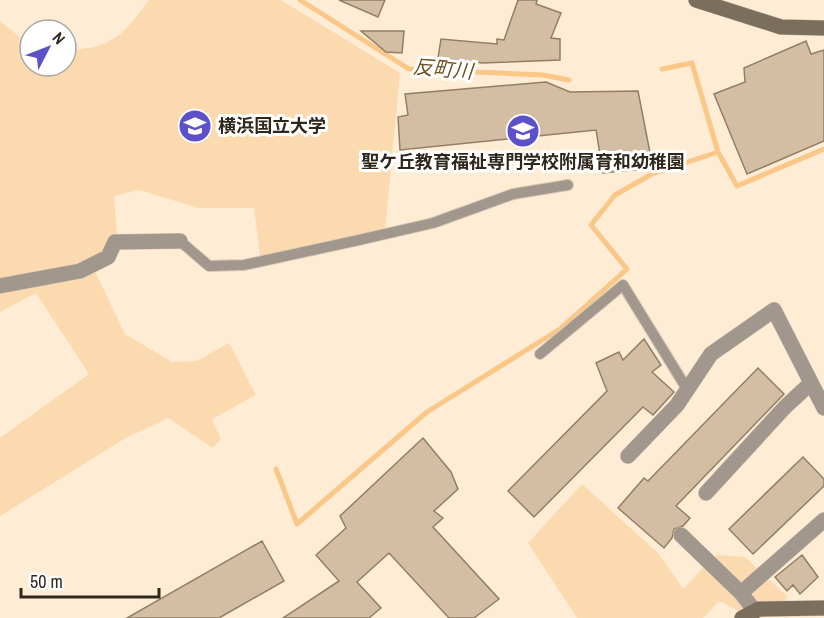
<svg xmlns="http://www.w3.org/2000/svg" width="824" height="618" viewBox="0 0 824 618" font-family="'Archivo Narrow','Noto Sans JP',sans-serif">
	<rect width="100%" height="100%" fill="#feecd5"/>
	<path fill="#fcdab0" d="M149,0H281L400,73L385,230L260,257L254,208H199L139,190L114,196L117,234L108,257L90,261L125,334L172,362L197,361L229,343L256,395L212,419L221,439L213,448L168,418L124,439L0,516V438L89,374L36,293L0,312V21L30,45V66H66V50C112,49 123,35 149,0Z
		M582,484L659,554L683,589L716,555L745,557L788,597L783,602L739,611L719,601L703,618H577L528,543Z"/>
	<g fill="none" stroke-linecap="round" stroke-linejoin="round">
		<path stroke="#fac787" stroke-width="5" d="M300,0L409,69L543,75L569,80
			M662,69L692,63L718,152L737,186L824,149
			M276,469L297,524L427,412L560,329L627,269L591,225L615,195L652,174L718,152"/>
	</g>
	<path fill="#d4bea3" stroke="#937e65" stroke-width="1.5" d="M339,0H385L378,17Z
		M518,0H537L536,4L561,13L551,38L560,39V60L482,63L438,58L441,39L497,44V39L504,40Z
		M361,31H404L402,53L386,52Z
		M806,41L811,54L824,50V141L747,174L714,94L745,82L744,68Z
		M546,82L570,92L638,91L653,168L603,173L596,130L400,150L398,117L408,115L405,94Z
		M644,339L661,365L652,372L674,392L653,415L643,407L534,517L508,491L607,391L596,363L619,352L623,360Z
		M758,368L784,394L676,506L690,518L683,526L674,529L672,538L664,548L618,508L644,478L648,481Z
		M423,438L451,472L458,489L434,511L443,518L433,527L499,599L474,618H449L389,553L357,582L381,608L369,618H283L339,581L316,555L346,528L340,516Z
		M803,457L824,479V486L753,554L729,529Z
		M262,541L284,581L219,618H127Z
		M802,555L818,577L800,594L793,585L787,591L775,577Z"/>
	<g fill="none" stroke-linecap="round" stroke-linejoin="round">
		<defs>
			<path id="lane" d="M180,241L209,266L244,265L359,240L433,223L513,194L568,185
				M540,354L623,285L687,389"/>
			<path id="street" d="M0,286L80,271L108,257L115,242L180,241
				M628,456L677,405L711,354L774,310L824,408
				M706,493L785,407L811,383
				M681,535L741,593L755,611
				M741,593L824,520"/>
			<path id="secondary" d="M696,0L781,27L824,28
				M742,618L759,609L824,608"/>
		</defs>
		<use href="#lane" stroke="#d9c9b4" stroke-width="12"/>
		<use href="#street" stroke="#d9c9b4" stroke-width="16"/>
		<use href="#secondary" stroke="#d9c9b4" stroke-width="16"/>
		<use href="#lane" stroke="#a1978c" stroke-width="10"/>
		<use href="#street" stroke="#a1978c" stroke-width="15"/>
		<use href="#secondary" stroke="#7b6e5d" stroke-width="15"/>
	</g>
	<defs>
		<symbol id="university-disc" viewBox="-11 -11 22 22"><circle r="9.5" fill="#5c51c9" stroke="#fff"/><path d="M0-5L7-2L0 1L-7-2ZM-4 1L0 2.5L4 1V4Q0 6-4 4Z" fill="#fff"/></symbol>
		<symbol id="school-disc" viewBox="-11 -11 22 22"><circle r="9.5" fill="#5c51c9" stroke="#fff"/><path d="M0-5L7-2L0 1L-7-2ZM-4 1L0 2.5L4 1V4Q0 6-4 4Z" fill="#fff"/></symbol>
	</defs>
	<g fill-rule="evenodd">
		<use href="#university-disc" x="176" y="107" width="38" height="38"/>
		<use href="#school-disc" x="504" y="112" width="38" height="38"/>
	</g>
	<g text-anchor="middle" stroke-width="6" stroke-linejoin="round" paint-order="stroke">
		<g font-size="18" font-weight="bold" fill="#2f271c" stroke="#fff" text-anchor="start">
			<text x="218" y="132">横浜国立大学</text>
			<text x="523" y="168" text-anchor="middle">聖ケ丘教育福祉専門学校附属育和幼稚園</text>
		</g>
		<g font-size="20" font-style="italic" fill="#725021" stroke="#fff">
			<text transform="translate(443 69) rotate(5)" y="7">反町川</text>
		</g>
	</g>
	<g transform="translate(48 48) rotate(48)"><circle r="28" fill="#ffffff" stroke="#aca9a4" stroke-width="1.5"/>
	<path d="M0-4.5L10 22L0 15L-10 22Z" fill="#5c51c9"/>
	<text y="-9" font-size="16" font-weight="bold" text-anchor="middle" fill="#2f271c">N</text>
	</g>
	<path d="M21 588v9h138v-9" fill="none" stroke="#2f271c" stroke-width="3"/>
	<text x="30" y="588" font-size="18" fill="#2f271c" stroke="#ffffff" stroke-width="4.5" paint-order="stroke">50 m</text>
</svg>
